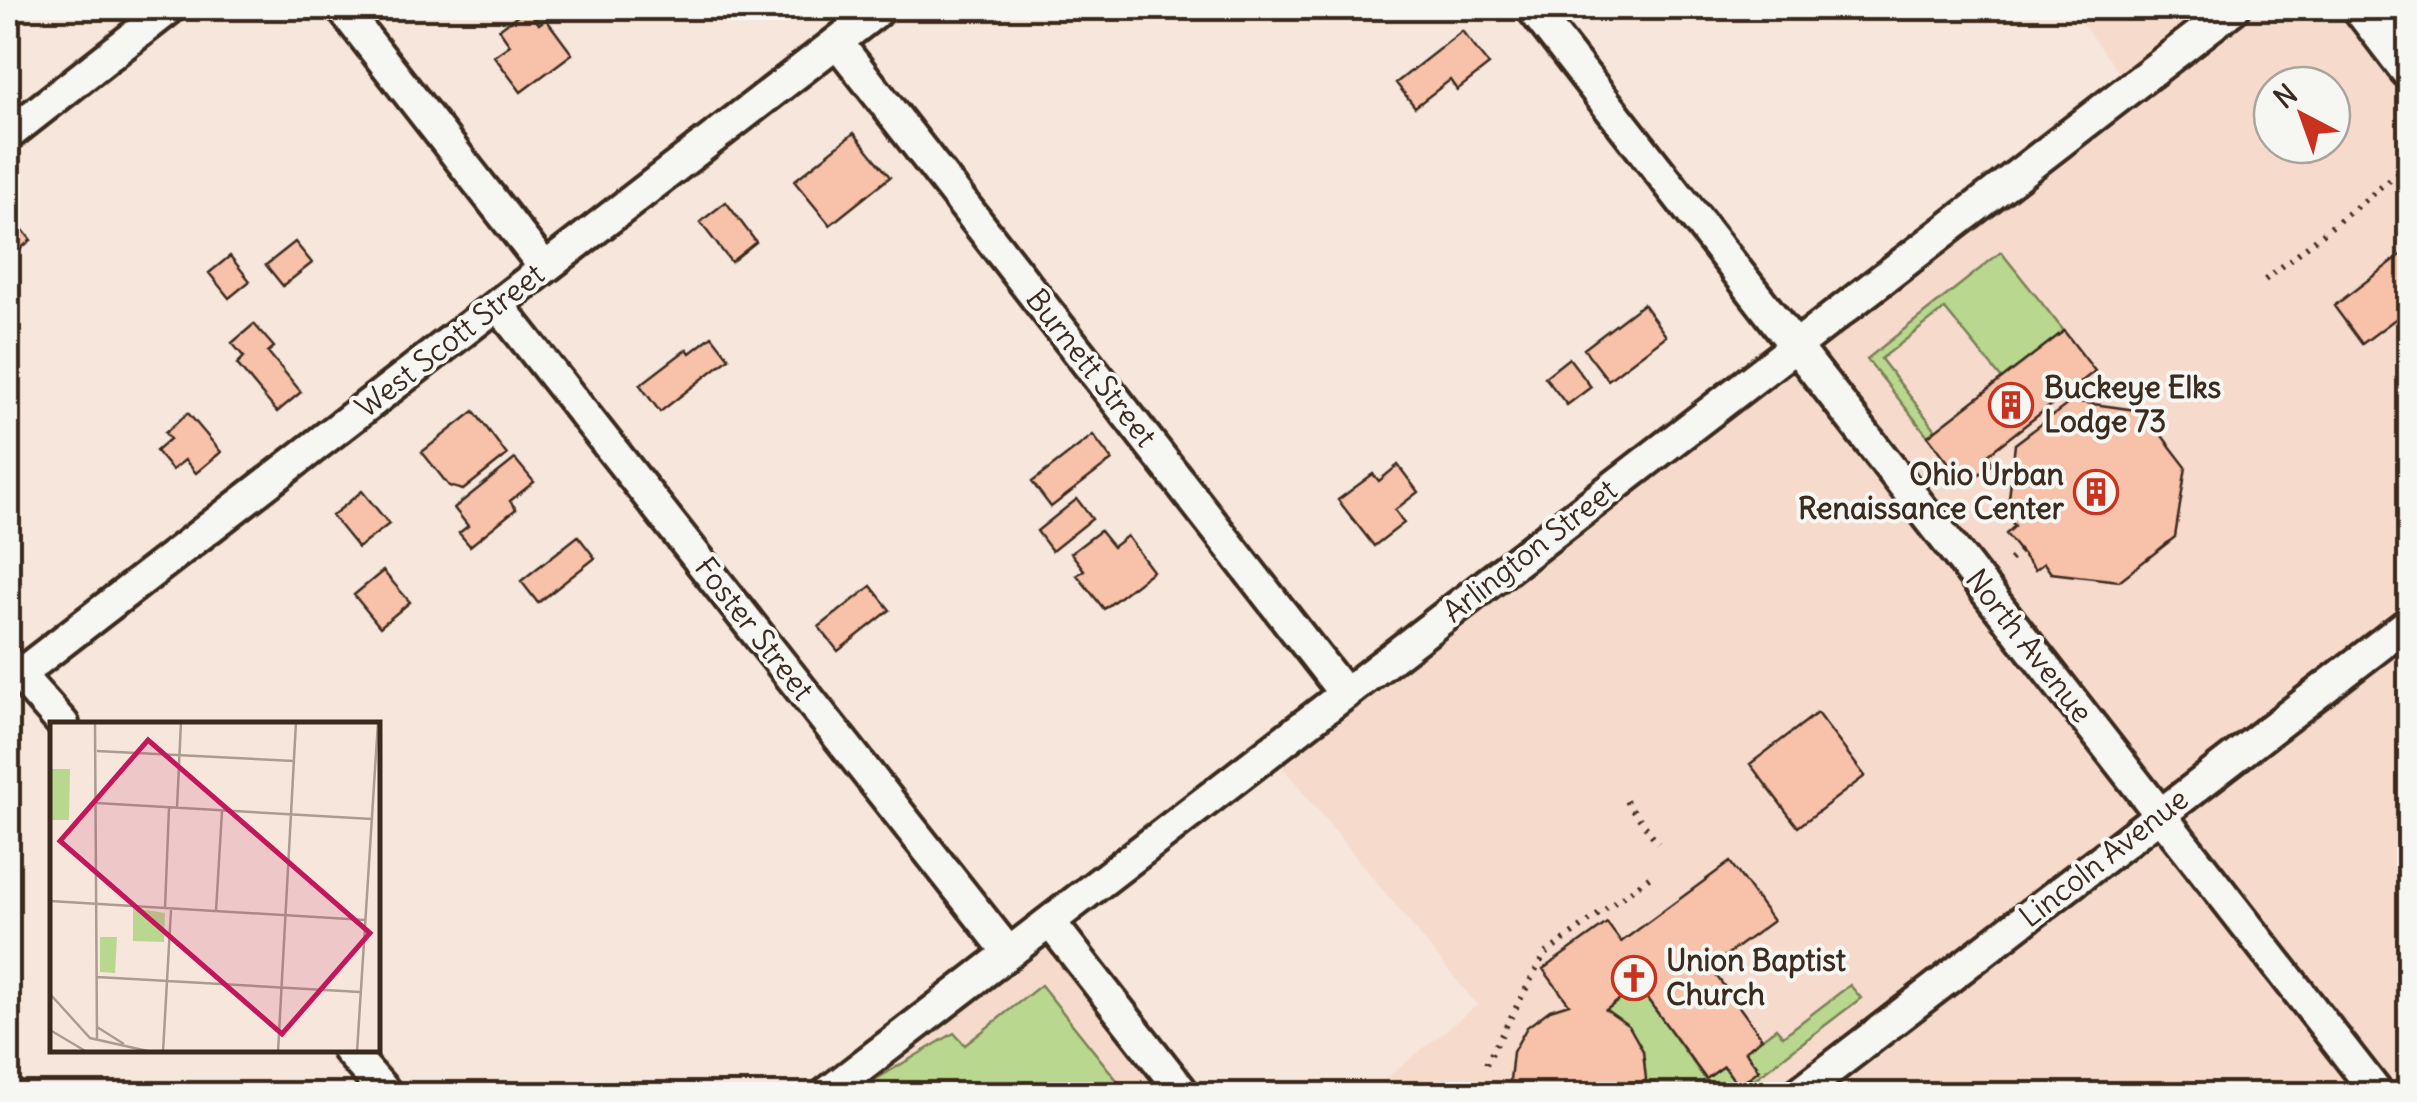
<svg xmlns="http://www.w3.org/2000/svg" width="2417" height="1102" viewBox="0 0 2417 1102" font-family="Delius,sans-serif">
	<rect width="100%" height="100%" fill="#f6e6dc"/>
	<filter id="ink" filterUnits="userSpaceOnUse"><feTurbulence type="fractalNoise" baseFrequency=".01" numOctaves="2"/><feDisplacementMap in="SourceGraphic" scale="20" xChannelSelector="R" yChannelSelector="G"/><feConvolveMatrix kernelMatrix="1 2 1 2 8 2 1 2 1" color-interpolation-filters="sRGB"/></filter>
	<g filter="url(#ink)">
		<path fill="#f6dbcd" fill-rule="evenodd" d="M2070,8H2409V1094H1367L1477,1005L1270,752L2130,87ZM2272,85H2332V145H2272Z
			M1050,922L1184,1094H826Z"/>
		<path fill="#b9d78f" stroke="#7a8056" stroke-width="2.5" d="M2001,252L2064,331L2002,379L1945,309L1881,359L1936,430L1928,436L1867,359Z
			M1041,985L1128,1094H851L954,1033L965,1045Z
			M1850,985L1861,998L1735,1094H1641C1653,1057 1636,1031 1606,1010L1638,986L1705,1079L1724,1066L1738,1086L1759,1070L1745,1051L1776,1028L1783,1036Z"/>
		<path fill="#f7c1aa" stroke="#3b2a1e" stroke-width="2.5" d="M527,8L539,24L546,19L572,54L521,92L494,56L510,45L499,29Z
			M1462,31L1489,65L1457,90L1450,80L1415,107L1396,83Z
			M854,133L890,177L830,225L794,181Z
			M726,202L756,242L731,262L700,222Z
			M8,211L31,240L8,259Z
			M295,242L312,263L283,286L266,265Z
			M2410,248V308L2362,344L2334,306Z
			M230,256L250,281L229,298L209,273Z
			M1643,304L1666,336L1608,380L1584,349Z
			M254,324L274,347L268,352L301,392L277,412L237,364L244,357L232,343Z
			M2064,331L2095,371L1987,455L1993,463L1966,485L1928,436Z
			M712,336L729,358L660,412L640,385L687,349L690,353Z
			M1569,358L1591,387L1567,405L1545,377Z
			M2072,401L2143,411L2186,467L2175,537L2119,581L2051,573L2044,563L2035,570L2006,534L2015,526L2007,517L2015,444Z
			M474,411L507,455L463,490L449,486L422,452Z
			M188,413L221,452L196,473L185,460L172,470L156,451L170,439L165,433Z
			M1093,435L1112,460L1051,507L1032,482Z
			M515,459L534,482L510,501L516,509L470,546L459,533L468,526L454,508Z
			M1398,465L1418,492L1395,510L1404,523L1374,546L1338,500L1373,474L1379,481Z
			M362,491L389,524L358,548L332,516Z
			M1077,499L1092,519L1052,551L1037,531Z
			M1100,531L1113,547L1127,536L1153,571L1104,609L1077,575L1084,570L1071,553Z
			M578,536L595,558L538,603L521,581Z
			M383,571L410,602L380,627L354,595Z
			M871,586L890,610L838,651L819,627Z
			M1817,713L1865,776L1798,827L1750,764Z
			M1730,862L1773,921L1710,967L1762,1038L1745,1051L1759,1070L1738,1086L1724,1066L1706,1079L1638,986L1606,1010L1629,1026L1643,1051L1646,1079L1641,1094H1514L1510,1080L1513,1052L1527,1027L1550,1010L1569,1004L1543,969L1607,923L1621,942Z"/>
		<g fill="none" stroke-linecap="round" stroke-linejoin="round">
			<defs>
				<path id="street" d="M342,8L545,268
					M1532,8L2378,1094
					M837,42L1345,694
					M8,135L170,8
					M498,305L1009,953
					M9,663L63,724
					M19,675L881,8
					M1050,922L1184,1094
					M348,1050L387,1094
					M826,1094L2234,8
					M1798,1094L2410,622"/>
				<path id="secondary" d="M2364,8L2410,68"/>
			</defs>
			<use href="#street" stroke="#3b2a1e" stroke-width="38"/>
			<use href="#secondary" stroke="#3b2a1e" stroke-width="48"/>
			<path stroke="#3b2a1e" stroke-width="6" stroke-dasharray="2.5 8" stroke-linecap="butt" d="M2265,280L2410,164
				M2010,560L2020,551
				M1626,801L1658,843
				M1486,1064L1544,955L1653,874
				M1749,1079L1752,1082"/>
			<use href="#street" stroke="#f6f6f2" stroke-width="30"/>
			<use href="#secondary" stroke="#f6f6f2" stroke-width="40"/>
		</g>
	</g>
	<defs>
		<symbol id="building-ring" viewBox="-11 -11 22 22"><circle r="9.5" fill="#f6f6f2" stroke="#c8321e" stroke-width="1.5"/><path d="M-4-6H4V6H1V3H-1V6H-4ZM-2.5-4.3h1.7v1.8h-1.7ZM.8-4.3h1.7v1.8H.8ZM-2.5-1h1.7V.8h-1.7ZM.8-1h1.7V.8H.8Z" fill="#c8321e"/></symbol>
		<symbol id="church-ring" viewBox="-11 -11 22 22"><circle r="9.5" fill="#f6f6f2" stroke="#c8321e" stroke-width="1.5"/><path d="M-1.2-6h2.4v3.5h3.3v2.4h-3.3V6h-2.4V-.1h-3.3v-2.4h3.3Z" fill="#c8321e"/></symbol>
	</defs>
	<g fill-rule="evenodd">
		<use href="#building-ring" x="1986" y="380" width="50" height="50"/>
		<use href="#building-ring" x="2071" y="467" width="50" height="50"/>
		<use href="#church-ring" x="1609" y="953" width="50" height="50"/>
	</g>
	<g text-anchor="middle" stroke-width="8" stroke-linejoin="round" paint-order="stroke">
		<g font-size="30" fill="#3b2a1e" stroke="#f6f6f2">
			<text transform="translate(450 341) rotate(-38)" y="10">West Scott Street</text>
			<text transform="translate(1091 368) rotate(52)" y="10">Burnett Street</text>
			<text transform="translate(1530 551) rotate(-38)" y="10">Arlington Street</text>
			<text transform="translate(754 629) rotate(52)" y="10">Foster Street</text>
			<text transform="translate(2029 646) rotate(52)" y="10">North Avenue</text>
			<text transform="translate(2104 858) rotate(-38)" y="10">Lincoln Avenue</text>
		</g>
		<g font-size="30" font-weight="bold" fill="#3b2a1e" stroke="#f6f6f2" text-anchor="start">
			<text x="2044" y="398">Buckeye Elks<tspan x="2044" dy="34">Lodge 73</tspan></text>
			<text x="2064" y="485" text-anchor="end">Ohio Urban<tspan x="2064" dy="34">Renaissance Center</tspan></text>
			<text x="1666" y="971">Union Baptist<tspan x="1666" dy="34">Church</tspan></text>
		</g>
	</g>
	<g transform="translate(50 722)">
		<rect width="330" height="330" fill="#f6e6dc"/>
		<path d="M0,47H20L19,98H0ZM83,186L115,191L114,220L83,219ZM50,215H67L65,251L50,250Z" fill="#b9d78f"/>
		<path fill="none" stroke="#ab9b90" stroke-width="2.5" d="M45,0L47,317M47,29L244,39M46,81L322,97M127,86L131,0M0,179L315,198M115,186L119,86M166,189L172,89M47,255L310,270M0,272L40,316L102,330M47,305L74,322M0,308L37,330M113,330L121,188M228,330L246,0M307,330L328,0"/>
		<path fill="#c2185b" fill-opacity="0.15" stroke="#c2185b" stroke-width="5" d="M98,18L320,211L232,312L10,119Z"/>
		<rect width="330" height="330" fill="none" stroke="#3b2a1e" stroke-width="5"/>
	</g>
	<rect width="2417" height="1102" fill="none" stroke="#f6f6f2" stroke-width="40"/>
	<rect x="20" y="20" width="2377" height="1062" fill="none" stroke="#3b2a1e" stroke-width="4" filter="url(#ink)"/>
	<g transform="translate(2302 115) rotate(319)"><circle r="48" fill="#f6f6f2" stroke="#aba49d" stroke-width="2.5"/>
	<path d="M0-8L18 38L0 25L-18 38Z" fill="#c8321e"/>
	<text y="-15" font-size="28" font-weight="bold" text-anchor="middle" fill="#3b2a1e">N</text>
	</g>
</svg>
